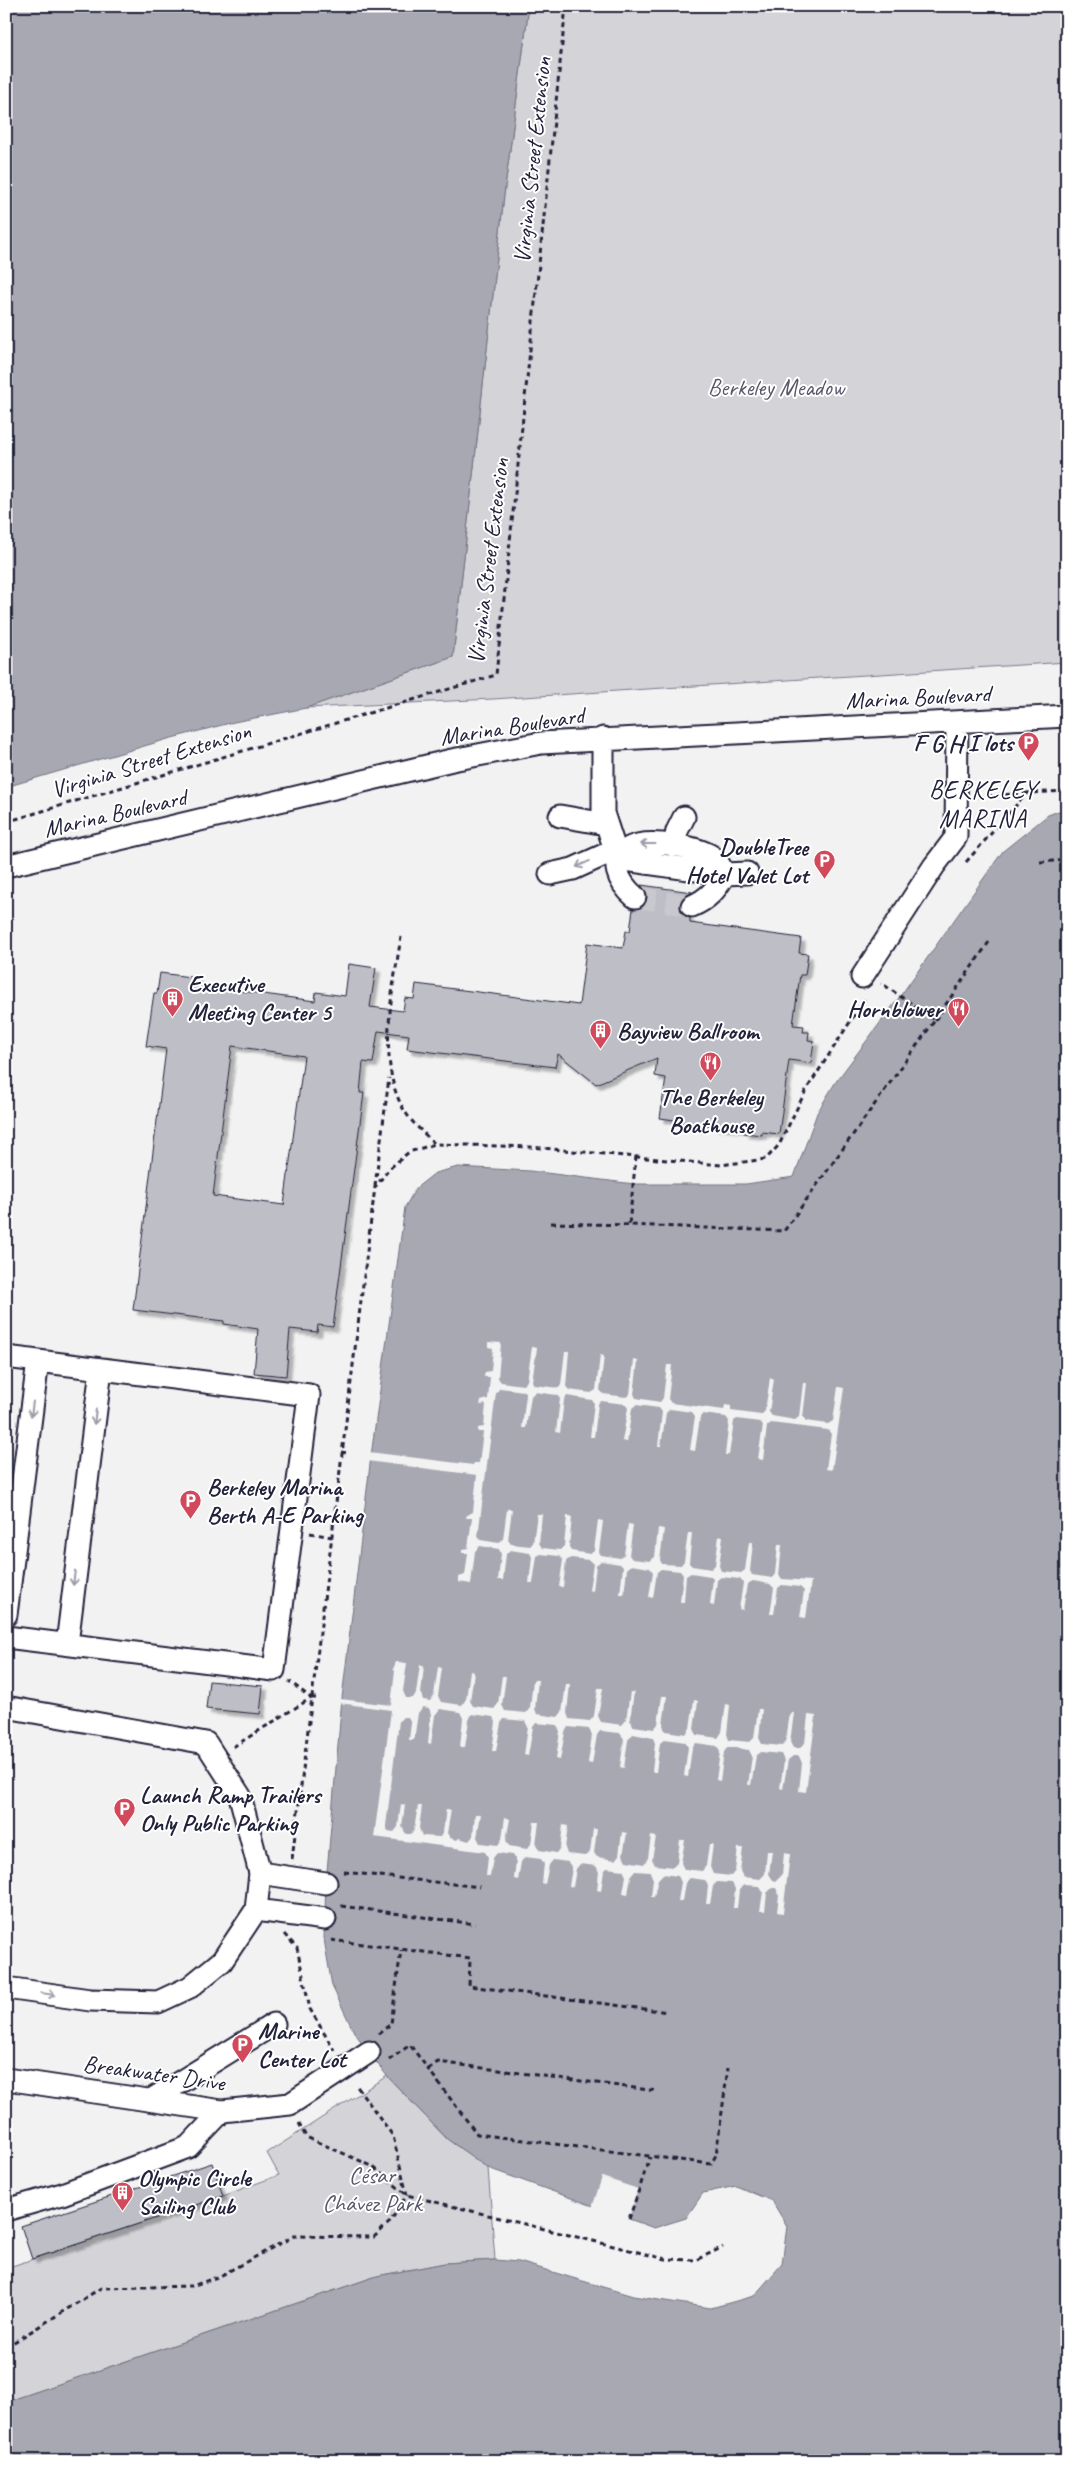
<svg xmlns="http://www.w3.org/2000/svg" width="1073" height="2467" viewBox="0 0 1073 2467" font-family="Caveat,sans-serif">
	<defs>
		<filter id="shadow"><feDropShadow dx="4.5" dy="4.5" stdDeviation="1" flood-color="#0004"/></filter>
	</defs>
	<rect width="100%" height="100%" fill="#f2f2f3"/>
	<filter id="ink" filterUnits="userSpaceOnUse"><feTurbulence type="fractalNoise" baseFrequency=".02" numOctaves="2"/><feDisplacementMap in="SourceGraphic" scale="10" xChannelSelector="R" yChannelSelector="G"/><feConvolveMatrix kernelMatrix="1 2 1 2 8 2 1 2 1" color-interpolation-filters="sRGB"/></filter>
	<g filter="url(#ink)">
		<path fill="#d3d3d8" stroke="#7a7a8a" d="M529,6H1067V662L493,699L306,708L453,657L504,195Z
			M387,2076L447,2139L488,2168L495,2260L445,2263L377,2276L6,2402V2268L223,2196L279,2175L267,2153Z"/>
		<path fill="#a8a8b2" stroke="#727282" d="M6,6H529L504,195L453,657L306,708L234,722L168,739L6,787Z
			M1067,808V2461H6V2402L377,2276L445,2263L495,2260L519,2262L633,2296L711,2308L754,2296L782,2264L787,2226L772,2201L736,2186L703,2193L686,2218L654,2228L488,2168L447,2139L387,2076L354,2032L332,1986L324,1939L326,1883L342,1698L371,1456L405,1207L416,1188L435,1173L458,1167L530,1171L634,1184H746L794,1177L817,1113L835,1083L901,995L1003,851L1048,815Z"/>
		<path fill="#f2f2f3" d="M488,1342L501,1343L498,1378L501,1382L523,1385L527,1381L532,1347L537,1348L532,1381L534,1385L559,1388L561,1385L565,1351H569L566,1386L569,1390L591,1393L596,1390L600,1355L604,1356L600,1390L603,1394L626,1397L630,1394L634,1360L638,1361L634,1394L636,1398L660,1402L663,1398L667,1365H672L668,1399L671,1403L724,1410L725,1405L731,1406V1411L761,1415L765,1411L770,1378L774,1379L769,1412L772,1416L795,1420L799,1417L803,1383H807L803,1417L806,1421L828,1424L833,1421L838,1387L844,1388L832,1470L826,1469L831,1434L828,1430L771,1423L767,1426L763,1460L758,1459L763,1425L760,1422L737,1419L734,1421L729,1455H725L729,1421L726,1417L703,1414L700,1417L695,1451L690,1450L695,1416L692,1412L670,1409L666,1413L661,1446H658L662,1412L659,1408L636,1405L632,1408L627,1442L622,1441L628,1408L625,1404L601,1401L598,1404L594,1437H590L594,1403L592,1400L567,1396L564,1400L560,1433L556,1432L560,1399L557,1395L535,1392L531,1396L526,1428H522L526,1394L524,1391L500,1388L496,1393L478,1536L480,1540L499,1543L503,1539L507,1509H512L508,1540L511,1544L530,1546L533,1543L537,1514H542L539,1543L542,1548L560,1550L564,1546L567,1516L572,1517L569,1547L571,1551L590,1554L594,1551L598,1520L603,1521L599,1552L601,1555L620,1558L624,1555L628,1524L633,1525L629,1555L632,1559L650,1561L655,1557L658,1528L664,1529L660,1560L662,1564L681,1565L684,1561L688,1533H692L689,1563L692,1566L711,1569L715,1565L719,1536H723L719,1566L721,1571L741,1573L745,1570L749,1542H753L750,1571L752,1575L772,1578L775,1574L778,1545H782L779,1575L782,1579L811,1581L806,1618L800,1617L804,1591L800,1587L782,1585L778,1588L774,1614H770L774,1588L770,1584L753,1581L747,1584L743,1610L739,1609L743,1583L740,1579L721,1577L717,1580L714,1606L710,1605L713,1579L710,1576L691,1573L686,1576L684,1602H680L683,1575L680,1571L661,1569L657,1572L653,1598L649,1597L653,1572L650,1568L631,1565L627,1569L624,1595L620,1594L623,1567L620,1564L601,1561L596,1565L593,1591L589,1590L593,1564L589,1560L571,1558L566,1561L563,1587H559L563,1560L559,1556L541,1554L537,1556L533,1583H529L532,1557L530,1553L510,1550L506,1554L503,1580H498L501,1554L499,1549L480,1546L475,1551L471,1584L459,1582V1577L465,1575L468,1553H462V1549L468,1548L472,1518H466L467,1515L473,1512L477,1475L367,1461L368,1456L369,1452L473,1465L474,1463H479L483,1432H478V1428L484,1427L486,1404L480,1405L481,1401L488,1399L490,1377H484L485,1372L491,1371L493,1348L488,1347Z
			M396,1662L407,1663L403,1691L406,1698H413L416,1693L420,1665H424L421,1694L423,1700L430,1701L434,1695L438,1667L442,1668L438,1696L441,1702L462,1705L466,1699L470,1671L474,1672L470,1701L473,1706L494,1709L498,1704L502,1676H506L502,1705L505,1711L526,1713L530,1708L533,1680H538L535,1709L537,1714L558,1717L562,1712L566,1684H570L567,1713L569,1719L590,1721L594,1716L598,1688H603L598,1716L601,1722L622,1725L626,1720L630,1692H634L630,1720L633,1726L654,1729L658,1724L662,1696H667L663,1725L665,1731L686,1734L690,1728L694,1700L698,1701L694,1729L697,1735L718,1738L722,1732L726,1704L730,1705L727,1734L729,1740L750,1742L754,1738L758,1709H762L759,1738L762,1744L782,1746L786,1740L790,1713H794L790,1742L793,1748H800L805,1743L808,1715L816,1716L806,1792L799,1791L802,1763L799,1756H793L788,1760L783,1789L780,1788L784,1761L781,1754L761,1752L756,1756L751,1785H748L752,1756L749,1750L728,1747L724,1752L720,1781L716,1780L720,1752L717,1746L696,1743L692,1748L688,1777L684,1776L688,1747L685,1742L665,1739L660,1743L656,1772H652L655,1743L653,1738L633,1734L628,1740L624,1768L620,1767L624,1739L620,1733L600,1731L597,1735L592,1764L588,1763L592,1735L589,1729L568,1727L565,1732L560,1760L556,1759L560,1731L557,1725L536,1723L533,1727L528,1756L524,1755L528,1727L525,1721L504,1719L501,1723L496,1751H492L496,1722L493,1717L472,1714L469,1720L465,1747H460L463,1718L460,1712L440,1709L435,1715L431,1744L428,1743L431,1714L429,1708L423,1707L418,1713L414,1740H409L411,1723L408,1717H403L399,1721L386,1826L388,1831L394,1832L398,1827L401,1804L405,1805L402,1827L406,1834H411L414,1829L418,1806H422L419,1828L422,1836L440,1837L443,1832L446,1809L451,1810L447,1833L450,1838L457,1840L459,1838L469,1841L473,1836L475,1814H481L477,1837L480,1843L498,1845L502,1839L505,1817L510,1819L506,1840L509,1846L527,1849L531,1844L534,1822H539L536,1844L539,1850L556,1853L560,1848L563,1825L568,1826L565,1848L567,1854L585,1856L590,1852L593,1829H597L594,1853L597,1857L615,1860L619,1855L622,1832L627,1833L623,1855L626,1861L644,1864L648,1858L651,1836L656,1837L652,1859L655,1865L673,1867L677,1863L680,1840H685L681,1863L684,1869L702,1871L706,1866L709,1844H713L710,1867L713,1874L731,1876L735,1871L738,1848H743L740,1871L743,1877L760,1879L765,1874L767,1851H772L769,1874L773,1880L776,1881L782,1875L784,1853L790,1854L783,1913L777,1912L779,1895L776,1888H772L767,1893L765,1911H760L763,1892L759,1886L744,1885L739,1890L737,1908H733L735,1889L732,1883L717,1882L713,1886L710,1904H706L708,1886L705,1880L690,1878L685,1883L682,1901H678L681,1882L678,1876L663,1874L658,1879L654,1897H651L653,1879L650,1872L635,1871L631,1876L628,1894L623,1893L626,1876L623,1870L607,1868L604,1871L601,1891L597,1890L599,1872L596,1866L580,1864L576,1869L573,1887L569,1886L572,1868L568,1862L553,1860L549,1865L545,1884L542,1883L544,1864L541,1859L525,1857L521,1862L518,1880L514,1879L516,1860L513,1855L497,1853L493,1858L490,1876H486L488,1857L485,1852L374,1837L391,1710L339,1703L340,1699L391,1705L395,1671L393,1669Z
			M602,2177L638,2189L628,2221L592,2208Z"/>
		<path fill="#bebec6" stroke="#22223b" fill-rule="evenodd" filter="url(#shadow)" d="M641,885L692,892L682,899L680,905L681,912L690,918V923L801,938L799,953L808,954L805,975H800L793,1025L804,1026L803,1032H809L808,1040L814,1041L811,1063L789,1060L779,1134L762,1132V1135L744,1133L745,1129L700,1124V1127L682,1125V1121L660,1118L666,1078L655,1076L657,1058L596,1084L558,1054L555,1067L407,1049L409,1035L378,1031L373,1063L363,1062L360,1093H364L333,1327L318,1325L317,1332L290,1329L286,1376L254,1373L258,1329L224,1324V1321L133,1310L166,1049L146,1046L154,993H157L160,973L198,978L197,985L315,1001L316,992L345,996L349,964L376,968L370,1007L403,1011L405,998L414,999L416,984L579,1005L587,943L623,948L626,931H630L633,909L644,906L647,901V893ZM232,1046L304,1056L284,1205L213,1196Z
			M209,1681L263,1686L260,1714L206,1709Z
			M212,2163L223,2196L32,2259L21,2226Z"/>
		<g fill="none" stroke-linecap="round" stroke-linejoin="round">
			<path stroke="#c8c8ce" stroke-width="21" stroke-dasharray="21 11" stroke-linecap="butt" d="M635,897L692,906"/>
			<defs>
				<path id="minor" d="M603,738V813L618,859L725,874L747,873
					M560,816L606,824
					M674,846L677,831L684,817
					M6,866L452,760L541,743L1067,716
					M550,874L573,869L615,850
					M635,897C620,884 605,859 631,847C648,839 699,846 714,858C718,861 721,869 725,874C716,890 708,899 692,906
					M862,977L934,866L956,837L957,722
					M6,1357L309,1395L274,1670L6,1637
					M6,1615L38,1361
					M67,1644L101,1369
					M6,1707L206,1743L240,1796L260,1873L256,1910L222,1961L190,1987L158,2002L90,2000L6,1988
					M260,1873L326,1883
					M256,1910L325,1919
					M6,2079L222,2111L290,2104L369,2052
					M151,2100L274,2024
					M6,2210L62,2194L188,2147L222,2111"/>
			</defs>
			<use href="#minor" stroke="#22223b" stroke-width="25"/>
			<path stroke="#22223b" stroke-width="3" stroke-dasharray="5 4" stroke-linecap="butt" d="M978,797L1026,793
				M6,822L496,675L566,6
				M966,862L1027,793L1067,791
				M1040,862L1067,860
				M401,937C393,989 375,1067 406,1113C413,1124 425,1134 435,1144
				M935,1020L989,942
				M636,1156L629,1225L784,1231L935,1020L881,983
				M375,1186L389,1078
				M551,1223L629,1225
				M341,1452L347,1453
				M310,1533L332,1537
				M311,1698H318
				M233,1747L311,1698L289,1681
				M292,1859L375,1187L390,1168L409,1152L435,1144L531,1147L721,1165L766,1159L779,1145L805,1092L866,997
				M344,1872L480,1887
				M341,1906L475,1924
				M284,1934L297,1948L310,2009L334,2050
				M331,1940L470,1958L469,1986L668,2012
				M378,2034L391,2024L401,1950
				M389,2060L410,2045L477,2134L711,2164L716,2155L728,2068
				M428,2069L438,2062L657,2091
				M299,2123L306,2137L372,2166L407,2195L666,2259L696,2260L723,2247
				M629,2219L650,2157
				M6,2347L101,2288L192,2286L220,2276L294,2236L374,2237L390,2222L407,2195L393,2136L356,2085"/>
			<use href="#minor" stroke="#fff" stroke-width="21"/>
		</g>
		<defs><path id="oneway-shaft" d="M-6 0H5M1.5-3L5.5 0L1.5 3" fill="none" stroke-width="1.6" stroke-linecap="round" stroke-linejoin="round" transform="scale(1.25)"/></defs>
		<g stroke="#9c9ca7">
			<use href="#oneway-shaft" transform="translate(648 844) rotate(180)"/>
			<use href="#oneway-shaft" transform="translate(583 864) rotate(156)"/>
			<use href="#oneway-shaft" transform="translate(32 1409) rotate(97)"/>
			<use href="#oneway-shaft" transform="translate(95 1417) rotate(97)"/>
			<use href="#oneway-shaft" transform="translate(74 1578) rotate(97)"/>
			<use href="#oneway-shaft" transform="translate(48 1994) rotate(8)"/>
		</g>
	</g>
	<defs>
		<symbol id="parking-pin" viewBox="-11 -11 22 30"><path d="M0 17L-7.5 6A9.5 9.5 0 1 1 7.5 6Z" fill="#d1495b" stroke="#fff"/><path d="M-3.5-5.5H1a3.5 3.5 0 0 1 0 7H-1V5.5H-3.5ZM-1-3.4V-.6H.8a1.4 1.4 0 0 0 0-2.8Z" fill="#fff"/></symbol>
		<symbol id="building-pin" viewBox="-11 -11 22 30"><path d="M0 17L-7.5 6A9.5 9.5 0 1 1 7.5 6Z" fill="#d1495b" stroke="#fff"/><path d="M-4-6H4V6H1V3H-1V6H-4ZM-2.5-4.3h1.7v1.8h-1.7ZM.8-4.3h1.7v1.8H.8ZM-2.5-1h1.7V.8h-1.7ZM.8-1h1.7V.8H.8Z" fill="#fff"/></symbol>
		<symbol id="restaurant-pin" viewBox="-11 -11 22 30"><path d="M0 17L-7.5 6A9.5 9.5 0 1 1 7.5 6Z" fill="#d1495b" stroke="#fff"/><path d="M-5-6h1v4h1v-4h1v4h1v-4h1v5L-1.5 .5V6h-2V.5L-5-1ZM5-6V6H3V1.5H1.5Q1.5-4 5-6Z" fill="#fff"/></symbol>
	</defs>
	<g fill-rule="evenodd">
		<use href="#parking-pin" x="1016" y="730" width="25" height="34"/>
		<use href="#parking-pin" x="812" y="848" width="25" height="34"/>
		<use href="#building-pin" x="160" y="986" width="25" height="34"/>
		<use href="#restaurant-pin" x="946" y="996" width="25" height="34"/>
		<use href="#building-pin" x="588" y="1018" width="25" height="34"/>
		<use href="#restaurant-pin" x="698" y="1050" width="25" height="34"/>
		<use href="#parking-pin" x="178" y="1488" width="25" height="34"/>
		<use href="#parking-pin" x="112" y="1796" width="25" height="34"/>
		<use href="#parking-pin" x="230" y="2032" width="25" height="34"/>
		<use href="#building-pin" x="110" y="2180" width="25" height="34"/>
	</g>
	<g text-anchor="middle" stroke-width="4" stroke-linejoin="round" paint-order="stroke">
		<g font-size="24" fill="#22223b" stroke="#fff">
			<text transform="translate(532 160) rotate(-84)" y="8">Virginia Street Extension</text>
			<text transform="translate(488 561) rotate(-83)" y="8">Virginia Street Extension</text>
			<text transform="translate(918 697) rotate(-3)" y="8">Marina Boulevard</text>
			<text transform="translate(512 726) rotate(-9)" y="8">Marina Boulevard</text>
			<text transform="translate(151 760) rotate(-17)" y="8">Virginia Street Extension</text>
			<text transform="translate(115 813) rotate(-13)" y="8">Marina Boulevard</text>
			<text transform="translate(154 2073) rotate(8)" y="8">Breakwater Drive</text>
		</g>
		<g font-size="24" fill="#57576a" stroke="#fff">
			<text x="776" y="395">Berkeley Meadow</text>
			<text x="372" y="2183">César<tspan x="372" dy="28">Chávez Park</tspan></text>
		</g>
		<g font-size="24" font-weight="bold" fill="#22223b" stroke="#fff" text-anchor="start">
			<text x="1013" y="751" text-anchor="end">F G H I lots</text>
			<text x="808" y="855" text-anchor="end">DoubleTree<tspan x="808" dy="28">Hotel Valet Lot</tspan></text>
			<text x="188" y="992">Executive<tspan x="188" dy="28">Meeting Center 5</tspan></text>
			<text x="942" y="1017" text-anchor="end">Hornblower</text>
			<text x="617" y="1039">Bayview Ballroom</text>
			<text x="711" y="1105" text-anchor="middle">The Berkeley<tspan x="711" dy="28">Boathouse</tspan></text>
			<text x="207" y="1495">Berkeley Marina<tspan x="207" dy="28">Berth A-E Parking</tspan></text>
			<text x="140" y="1803">Launch Ramp Trailers<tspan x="140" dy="28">Only Public Parking</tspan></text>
			<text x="258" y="2039">Marine<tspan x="258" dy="28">Center Lot</tspan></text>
			<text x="138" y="2186">Olympic Circle<tspan x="138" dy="28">Sailing Club</tspan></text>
		</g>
		<g font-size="25" letter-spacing="1" fill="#22223b" stroke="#fff">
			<text x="983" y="798">BERKELEY<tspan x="983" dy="29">MARINA</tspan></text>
		</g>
	</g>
	<rect width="1073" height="2467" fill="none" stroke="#fff" stroke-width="25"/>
	<rect x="12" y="12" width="1048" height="2442" fill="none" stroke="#22223b" stroke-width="2" filter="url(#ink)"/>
</svg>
